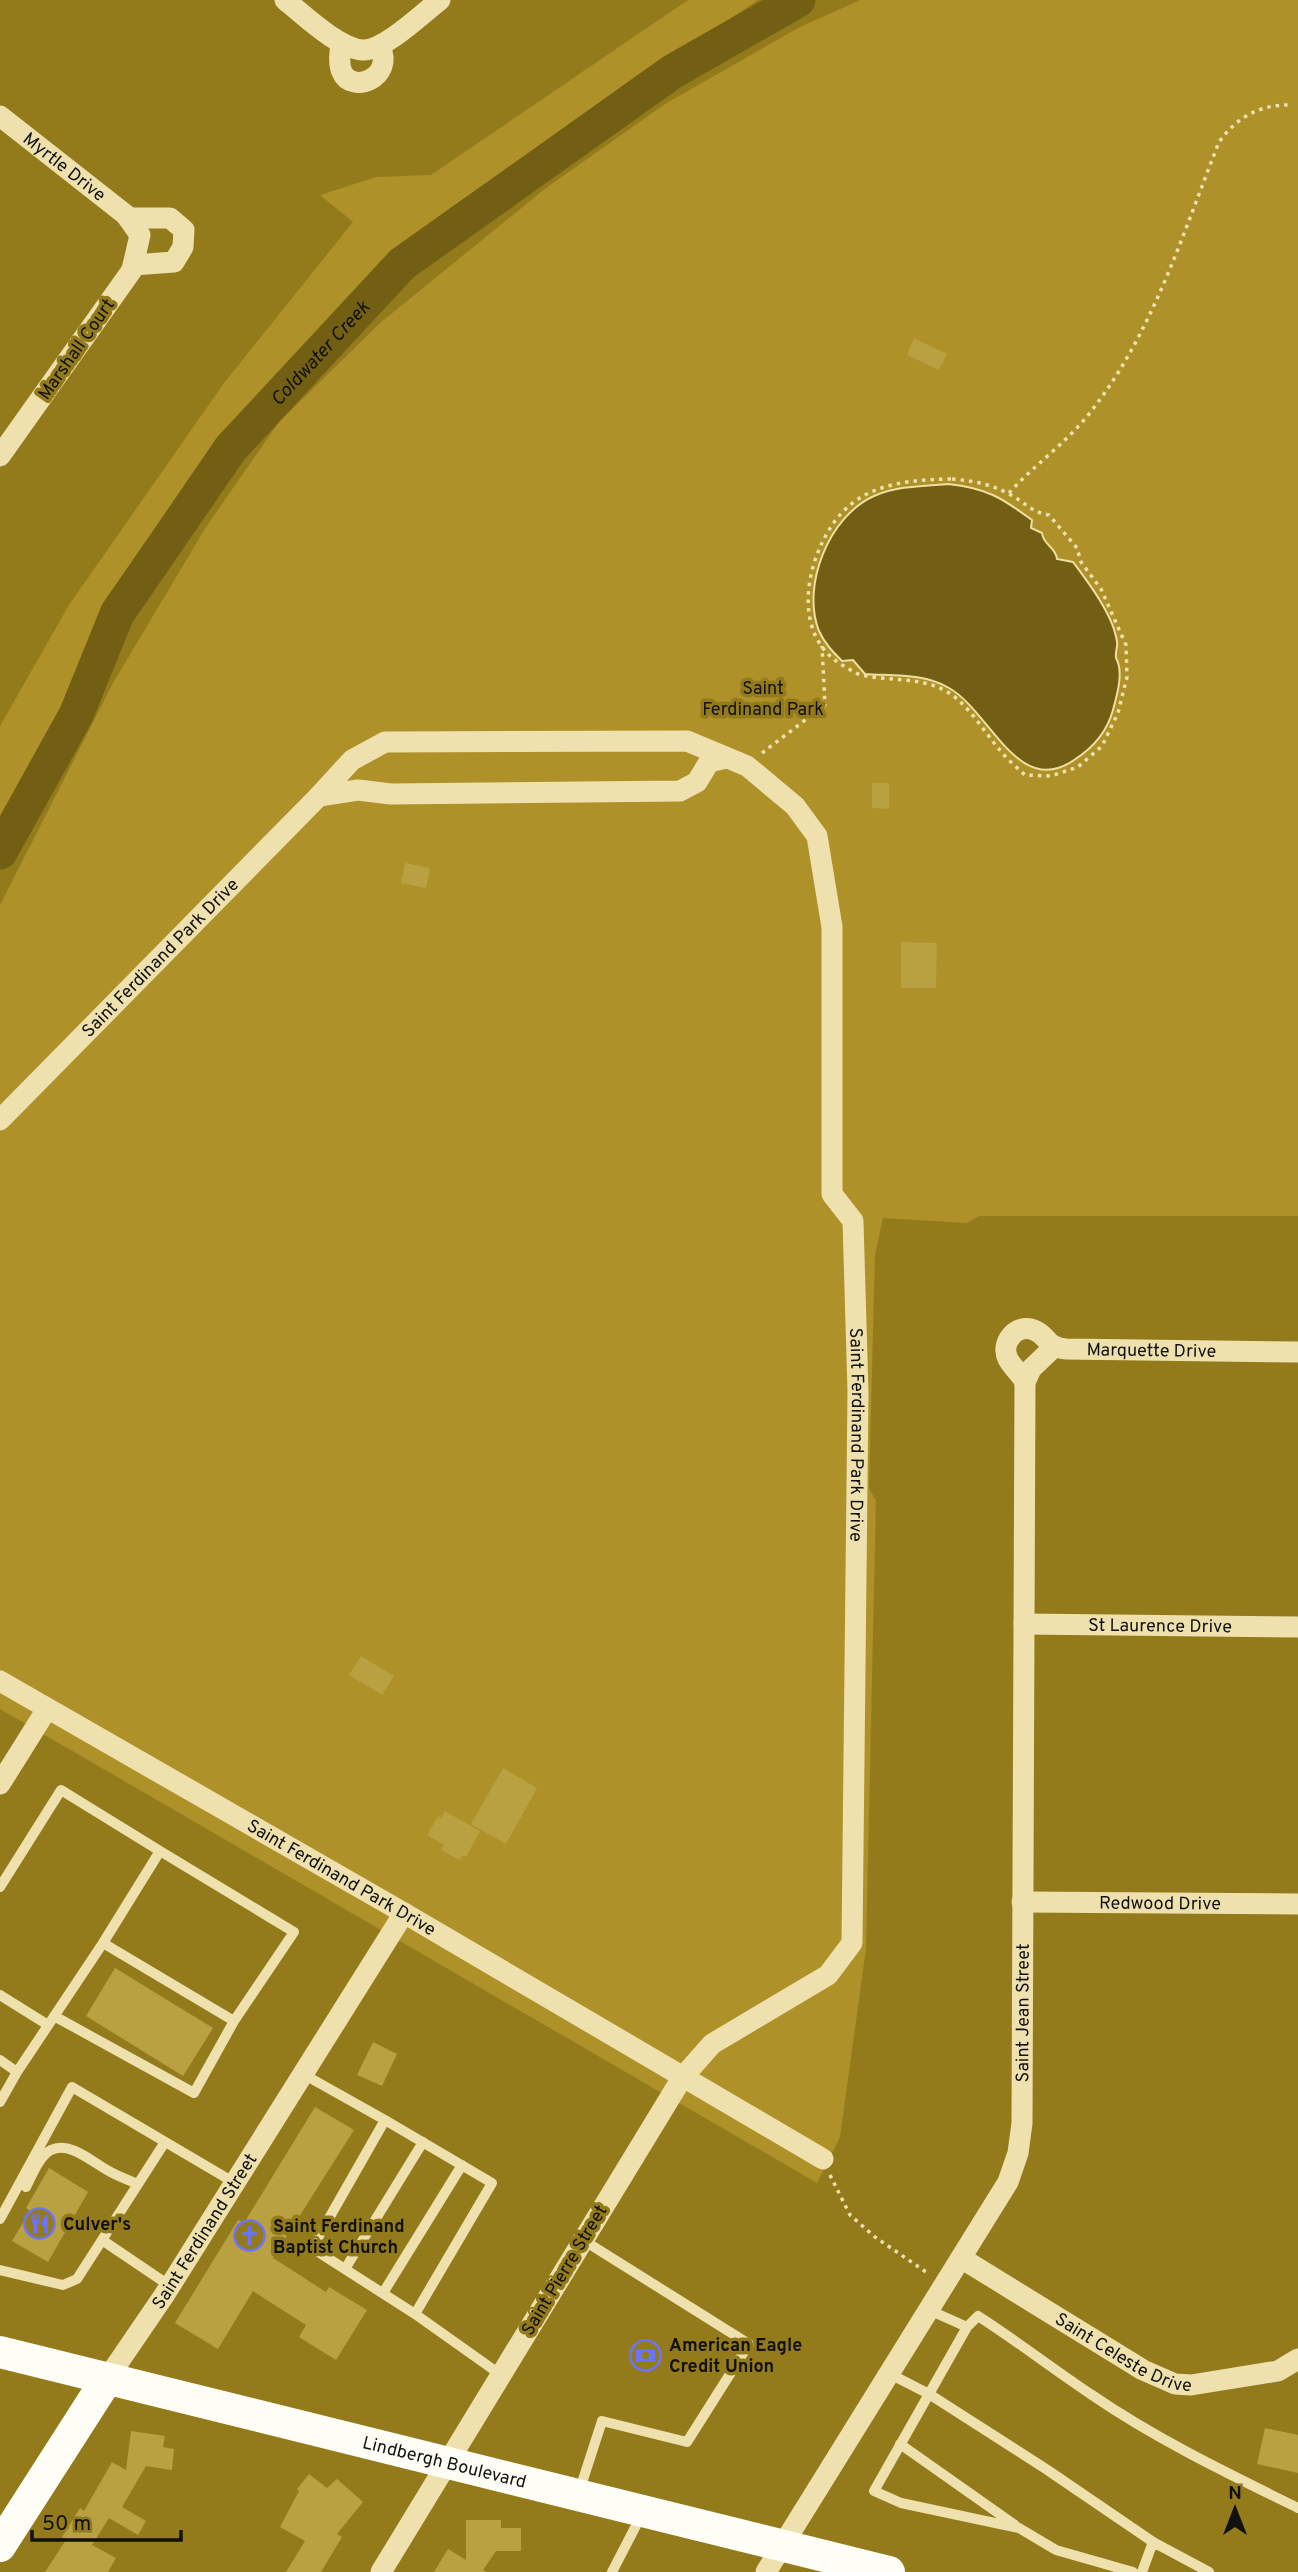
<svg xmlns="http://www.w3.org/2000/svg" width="1298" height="2572" viewBox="0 0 1298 2572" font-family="Overpass,sans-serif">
	<rect width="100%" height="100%" fill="#937b1c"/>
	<path fill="#ae9128" d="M688,0H758L460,201L391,250L229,426L104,601L66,698L0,817V726L69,605L224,383L353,222L320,195L376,177L431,175Z
		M860,0H1298V1216H979L967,1223L883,1218L875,1255L869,1489L876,1500L866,1949L840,2137L817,2183L0,1709V905L113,683L206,527L279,422L380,323L546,188L665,104L798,28Z"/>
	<path fill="#725f13" stroke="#f0dea1" stroke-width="2" d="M948,484C987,488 1002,498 1032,520L1031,528L1042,533C1043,545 1056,547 1057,559L1073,562C1088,582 1114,616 1117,642C1118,647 1115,652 1116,658C1124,672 1117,695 1113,710C1107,732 1093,748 1074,760C1018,799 990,711 949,688C924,673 893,676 865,674L853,660L842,661C833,652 825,644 819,631C801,586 829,516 874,496C897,486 923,486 948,484Z"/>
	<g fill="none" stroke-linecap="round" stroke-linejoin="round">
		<path stroke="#725f13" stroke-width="35" id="s1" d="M0,852L76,715L117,614L231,448L402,264L672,72L798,0"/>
	</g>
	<path fill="#b9a041" d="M914,338L947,354L939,370L907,355Z
		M872,783H889V809L872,808Z
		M405,863L430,868L426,888L401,883Z
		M901,942L937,943L936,988H901Z
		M361,1656L394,1676L382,1695L349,1675Z
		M503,1768L537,1788L506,1844L471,1824Z
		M445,1811L480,1831L466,1857L463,1855L459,1860L441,1850L444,1845L427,1835L438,1816L441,1818Z
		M115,1968L213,2028L183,2076L86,2016Z
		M373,2042L397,2054L382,2086L357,2075Z
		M315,2107L354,2130L273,2258L326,2292L329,2287L367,2310L336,2360L299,2337L306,2325L253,2291L218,2349L175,2323L238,2220L244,2223Z
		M49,2168L88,2192L48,2262L12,2241L30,2211L26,2208Z
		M1265,2428L1298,2435V2473L1257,2464Z
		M131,2431L165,2436L163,2447L174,2449L172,2470L146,2466L122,2507L146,2521L138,2535L109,2518L92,2545L116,2558L108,2572H45L66,2540L62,2537L80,2508L84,2511L112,2462L126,2470Z
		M309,2474L327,2488L337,2479L363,2502L337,2534L342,2537L321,2572H286L305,2541L280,2527L299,2491L297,2489Z
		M466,2520H501V2528H521V2551H496L483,2570L487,2572H434L448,2549L466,2560Z"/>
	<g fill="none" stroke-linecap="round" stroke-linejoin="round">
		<path stroke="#efe1ae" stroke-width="3.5" stroke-dasharray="3.5 5" stroke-linecap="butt" d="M952,479C974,481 991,484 1011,495C1024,502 1033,513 1049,515L1077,548L1081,562L1101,589L1126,645L1127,677L1118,713L1102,746L1078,767L1051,776L1025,775C1016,767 1006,758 999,749C982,729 967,702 944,690C919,677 888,681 861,675C854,673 848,668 842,665C797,638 803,578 825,537C852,485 899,480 952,479Z
			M1009,493C1035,464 1068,442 1092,410C1153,332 1183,233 1219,142C1237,117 1260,104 1292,105
			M762,753L825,705L822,646
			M830,2175L850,2215L875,2237L929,2274"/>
		<path stroke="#efe1ae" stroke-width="10" d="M0,1887L61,1790L160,1851
			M0,1995L48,2025
			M54,2016L194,2093L234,2021
			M0,2060L17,2072L0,2102
			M17,2072L103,1943L160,1851L294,1932L234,2021L103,1943
			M303,2074L385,2120
			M26,2187C32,2176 39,2156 51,2150C70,2141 92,2162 107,2170C117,2176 128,2180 138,2184
			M0,2219L72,2087L235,2183
			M102,2240L170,2286
			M345,2269L423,2142
			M0,2270L63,2285L77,2279L165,2142
			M383,2293L462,2165
			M929,2310L967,2327
			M415,2314L492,2183L385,2120L312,2248L415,2314L501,2375
			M890,2374L929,2394L967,2327L978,2316C1017,2341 1053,2369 1092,2395C1156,2439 1229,2474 1298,2508
			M900,2444L1015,2525
			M579,2492L602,2421L687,2442L749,2344L583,2240
			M612,2572L642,2514
			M1133,2572L1056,2550L1019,2528L901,2503L874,2491L929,2394L1046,2469L1153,2542
			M1142,2572L1153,2542L1209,2572"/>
		<g stroke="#efe1ae" stroke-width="21">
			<path d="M285,0C304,15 339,49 363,50C384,51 423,13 440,0"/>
			<path d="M341,43C340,52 338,64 342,72C351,94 395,79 380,46"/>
			<path id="s2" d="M0,116L126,215L140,235L132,270L0,456"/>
			<path d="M128,218H170L184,230L183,247L174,262L133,265"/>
			<path d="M319,796L358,790L391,794L680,791L697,782L709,762L726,758"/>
			<path id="s3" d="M0,1120L319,796L352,760L385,742L687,741L747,766L795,806L817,836L832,927V1194L853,1221L858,1392L852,1943L828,1975L712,2044L682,2078L381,2572"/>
			<path d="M1025,1382L1031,1369L1053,1348"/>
			<path id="s4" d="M1024,1624L1298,1627"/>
			<path id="s5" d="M0,1681L404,1913L823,2159"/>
			<path d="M0,1784L47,1709"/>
			<path id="s6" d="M1022,1902L1298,1904"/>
			<path id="s7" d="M961,2258L1143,2370L1175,2384L1191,2385L1278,2371L1298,2359"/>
			<path id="s8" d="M107,2379L165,2294L404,1913"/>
			<path id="s9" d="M766,2572L1008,2182L1018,2153L1022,2123L1025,1382C1020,1373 1013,1368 1008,1359C1000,1343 1016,1323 1034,1330C1049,1336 1045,1347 1066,1349L1298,1352"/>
		</g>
		<g stroke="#fffef6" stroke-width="32">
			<path id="s10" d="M0,2352L889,2572"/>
			<path d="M0,2546L107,2379"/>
		</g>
	</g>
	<defs>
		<symbol id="restaurant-ring" viewBox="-11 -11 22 22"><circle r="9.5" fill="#937b1c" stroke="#6c74ff" stroke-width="1.5"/><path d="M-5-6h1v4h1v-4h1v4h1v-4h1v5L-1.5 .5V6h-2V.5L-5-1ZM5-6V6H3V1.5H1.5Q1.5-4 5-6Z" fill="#6c74ff"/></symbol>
		<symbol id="church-ring" viewBox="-11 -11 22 22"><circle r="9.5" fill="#937b1c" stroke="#6c74ff" stroke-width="1.5"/><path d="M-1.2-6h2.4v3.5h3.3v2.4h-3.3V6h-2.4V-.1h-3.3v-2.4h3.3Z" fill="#6c74ff"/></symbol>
		<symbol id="bank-ring" viewBox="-11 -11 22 22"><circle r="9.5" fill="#937b1c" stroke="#6c74ff" stroke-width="1.5"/><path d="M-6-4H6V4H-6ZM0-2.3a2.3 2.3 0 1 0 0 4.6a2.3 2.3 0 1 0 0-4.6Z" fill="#6c74ff"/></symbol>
	</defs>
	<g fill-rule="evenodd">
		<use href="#restaurant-ring" x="22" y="2206" width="35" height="35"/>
		<use href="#church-ring" x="232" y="2218" width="35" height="35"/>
		<use href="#bank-ring" x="628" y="2338" width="35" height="35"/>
	</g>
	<g text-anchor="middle" stroke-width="7" stroke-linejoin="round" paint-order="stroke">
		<g font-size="18" fill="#111" stroke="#937b1c">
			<text dy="6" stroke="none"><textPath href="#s2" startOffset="82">Myrtle Drive</textPath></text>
			<text transform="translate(76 349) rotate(-55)" y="6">Marshall Court</text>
			<text dy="6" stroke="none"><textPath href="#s3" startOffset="228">Saint Ferdinand Park Drive</textPath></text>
			<text dy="6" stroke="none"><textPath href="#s9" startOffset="1463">Marquette Drive</textPath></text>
			<text dy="6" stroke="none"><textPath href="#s3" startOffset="1615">Saint Ferdinand Park Drive</textPath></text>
			<text dy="6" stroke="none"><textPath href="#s4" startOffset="136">St Laurence Drive</textPath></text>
			<text dy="6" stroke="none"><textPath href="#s5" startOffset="394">Saint Ferdinand Park Drive</textPath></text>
			<text dy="6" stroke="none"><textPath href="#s6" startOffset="138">Redwood Drive</textPath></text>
			<text dy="6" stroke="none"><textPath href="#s9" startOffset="630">Saint Jean Street</textPath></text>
			<text dy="6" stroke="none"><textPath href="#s8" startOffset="177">Saint Ferdinand Street</textPath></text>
			<text transform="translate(564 2270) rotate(-59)" y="6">Saint Pierre Street</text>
			<text dy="6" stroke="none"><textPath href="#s7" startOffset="189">Saint Celeste Drive</textPath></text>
			<text dy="6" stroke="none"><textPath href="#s10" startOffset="458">Lindbergh Boulevard</textPath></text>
		</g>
		<g font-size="18" fill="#111" stroke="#937b1c">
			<text x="763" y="694">Saint<tspan x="763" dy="21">Ferdinand Park</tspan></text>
		</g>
		<g font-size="18" font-weight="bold" fill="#111" stroke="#937b1c" text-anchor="start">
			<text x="63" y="2230">Culver's</text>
			<text x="273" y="2232">Saint Ferdinand<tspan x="273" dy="21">Baptist Church</tspan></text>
			<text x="669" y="2351">American Eagle<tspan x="669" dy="21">Credit Union</tspan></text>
		</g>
		<g font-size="19" font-style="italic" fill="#111" stroke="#937b1c">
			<text dy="7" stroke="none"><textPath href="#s1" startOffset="597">Coldwater Creek</textPath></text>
		</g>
	</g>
	<g transform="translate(1235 2509)" stroke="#937b1c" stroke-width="5" paint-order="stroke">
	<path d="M0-5L12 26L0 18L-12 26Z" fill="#111111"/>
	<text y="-10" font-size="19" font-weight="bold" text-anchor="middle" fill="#111111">N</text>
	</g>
	<path d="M32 2530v10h149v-10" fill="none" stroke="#111111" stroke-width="3.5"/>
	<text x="42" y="2530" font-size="21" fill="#111111" stroke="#937b1c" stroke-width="5" paint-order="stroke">50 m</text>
</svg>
